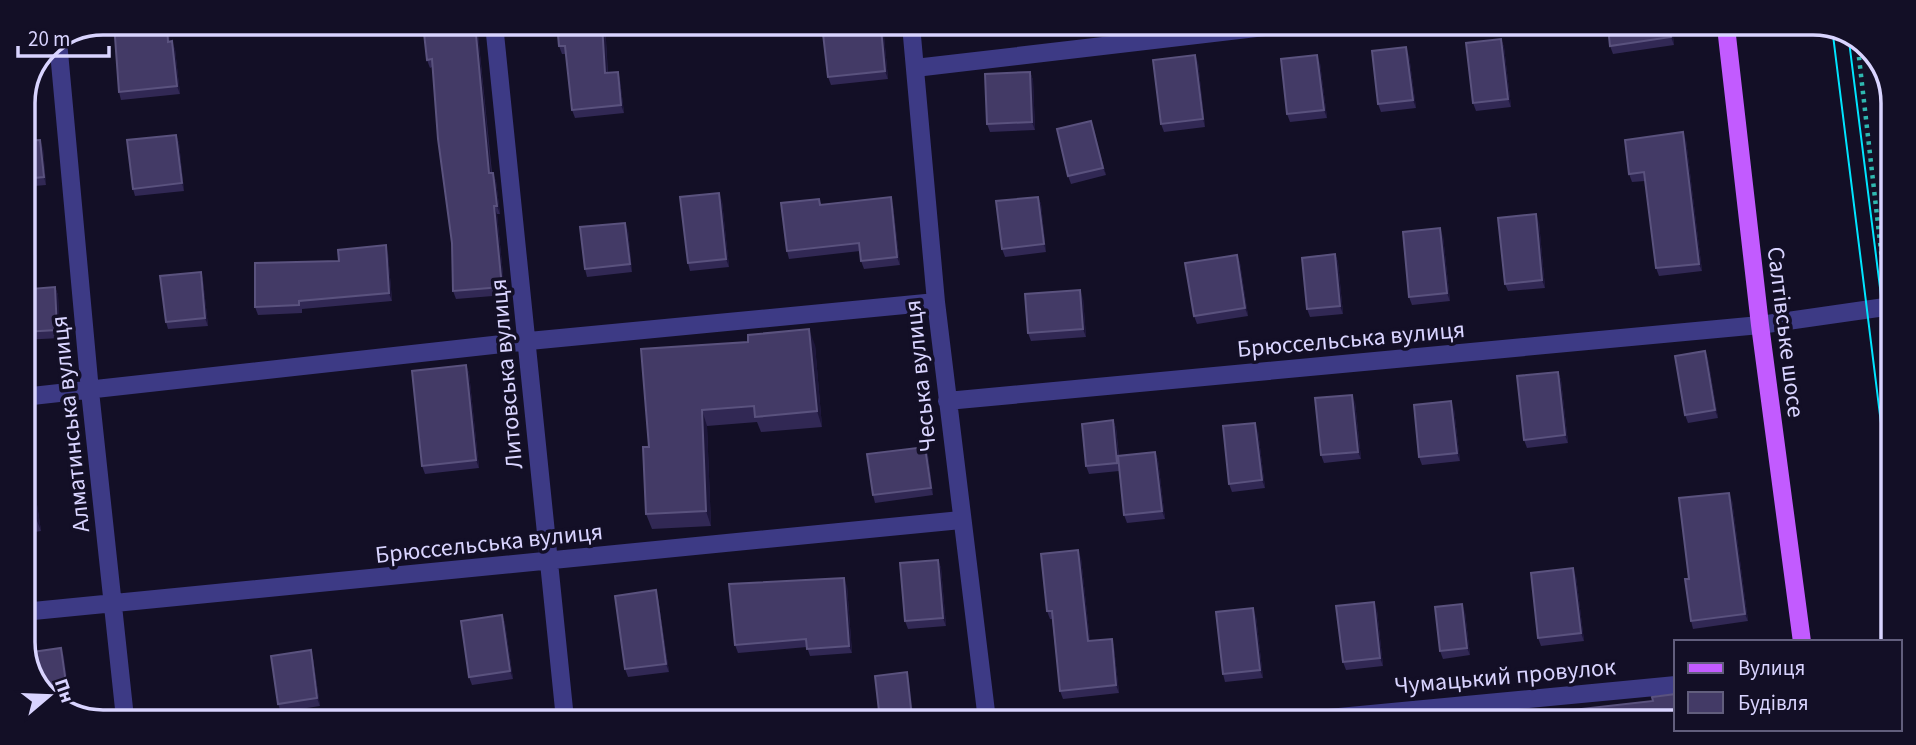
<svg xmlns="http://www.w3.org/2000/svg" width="1916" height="745" viewBox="0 0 1916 745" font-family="'Source Sans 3',sans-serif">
	<rect width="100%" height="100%" fill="#130f26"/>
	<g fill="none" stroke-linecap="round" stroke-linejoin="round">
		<path stroke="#2fb8b0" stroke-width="4.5" stroke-dasharray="3.5 5" stroke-linecap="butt" d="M1857,40L1885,286"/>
		<path stroke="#3d3a85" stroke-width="18" d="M494,24L565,719
			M911,25L936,302L987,720
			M58,41L90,391L125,718
			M915,68L1274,26
			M23,397L529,341L936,302
			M947,401L1760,325L1892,306
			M23,612L961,520
			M1297,721L1676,685"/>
		<path stroke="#c25bff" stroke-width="18" d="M1726,27L1760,325L1802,642"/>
		<path stroke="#00e5ff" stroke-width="2" d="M1832,27L1890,496
			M1848,33L1891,375"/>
	</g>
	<path fill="#312854" d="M114,23H169L170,41L175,49L180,94L121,100L119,92Z
		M423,24H477L492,173L496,181L500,214H497L505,295L456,299L453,291L452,243L432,67L430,68L427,60Z
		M557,24H605L608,73L618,72L620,80L624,113L575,118L572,110L566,54H562L559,46Z
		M1608,27H1672L1674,45L1613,54L1610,46Z
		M881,28L884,36L888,79L831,85L828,77L869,29Z
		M1501,39L1504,47L1511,107L1476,111L1473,103Z
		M1409,55L1416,108L1381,112L1378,104Z
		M1198,62L1205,127L1164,132L1161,124Z
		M1320,63L1327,118L1290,122L1287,114Z
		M1030,72L1033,80L1035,130L990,132L987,124Z
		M1091,121L1106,175L1071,184L1068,176Z
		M176,135L179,143L184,191L135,196L133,189Z
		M1686,140L1702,271L1659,276L1656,268L1645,181L1632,182L1629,174Z
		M23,141L43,148L46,185L23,187Z
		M23,192L33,289L55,287L58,295L60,338L23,340Z
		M1038,197L1041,204L1046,252L1005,257L1002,249Z
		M819,199L821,205H893L900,265L864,269L861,261L860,251L789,259L787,251Z
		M722,201L729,267L690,271L688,263Z
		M1539,222L1545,288L1508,291L1505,284Z
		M628,230L632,272L587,277L585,269Z
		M1443,236L1450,301L1412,305L1409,297Z
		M388,253L392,301L302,309V313L258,315L255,307L339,261Z
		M1335,254L1338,262L1343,314L1310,317L1307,309Z
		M1237,255L1240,263L1248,316L1197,324L1194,316Z
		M201,272L203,280L208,326L168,329L166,322Z
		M1083,298L1086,337L1031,341L1028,333Z
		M815,345L822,427L761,432L757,422L707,426L711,526L652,529L646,514L649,447L641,349Z
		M1705,351L1708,359L1718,418L1688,423L1685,415Z
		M466,365L469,373L479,468L425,474L422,466Z
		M1558,372L1561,380L1568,443L1527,448L1524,440Z
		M1355,402L1361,459L1324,463L1321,455Z
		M1454,409L1460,461L1422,465L1419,457Z
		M1113,420L1116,428L1119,456L1155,452L1158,460L1165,519L1127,523L1124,515L1119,471L1089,474L1086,466Z
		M1258,431L1265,488L1232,492L1229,484Z
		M23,436L29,451L41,531L23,534Z
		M925,447L928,455L933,495L875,503L873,495Z
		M1732,500L1748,621L1693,629L1691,621L1689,579Z
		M1081,558L1090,641L1112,639L1114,647L1119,693L1063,699L1060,691L1052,619H1050L1047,611Z
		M938,560L941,568L946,626L908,629L905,621Z
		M1576,576L1584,641L1541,646L1538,638Z
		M847,586L852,653L810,656L807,647L738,653L735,645Z
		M656,590L658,598L669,672L628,677L625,669Z
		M1377,610L1383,666L1346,670L1343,662Z
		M1465,612L1470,655L1443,659L1440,651Z
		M502,615L505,623L513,679L472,685L469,677Z
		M1256,616L1263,678L1225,682L1223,674Z
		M313,658L320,706L281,712L278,704Z"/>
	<path fill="#1d163a" d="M167,23H169L171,50L168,42Z
		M475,24H477L492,181L489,173Z
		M602,24H605L608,81L605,73Z
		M1670,27H1672L1674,45L1671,37Z
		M881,28L884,36L888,79L885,71Z
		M1501,39L1504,47L1511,107L1508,99Z
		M172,41L175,49L180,94L177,86Z
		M1406,47L1409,55L1416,108L1413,100Z
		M1195,55L1198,62L1205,127L1203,119Z
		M1317,55L1320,63L1327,118L1324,110Z
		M618,72L620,80L624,113L621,105Z
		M1030,72L1033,80L1035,130L1032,122Z
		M1091,121L1094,129L1106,175L1103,168Z
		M1683,132L1686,140L1702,271L1699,264Z
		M176,135L179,143L184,191L182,183Z
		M40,140L43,148L46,185L44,177Z
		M493,173L496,181L500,214L497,206Z
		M23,192L34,297L31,289L23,212Z
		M719,193L722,201L729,267L726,259Z
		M891,197L893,205L900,265L897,257Z
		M1038,197L1041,204L1046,252L1044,244Z
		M494,206L497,214L505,295L502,287Z
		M1536,214L1539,222L1545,288L1542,280Z
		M625,223L628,230L632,272L630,264Z
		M1440,228L1443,236L1450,301L1447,293Z
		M386,245L388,253L392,301L389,293Z
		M1335,254L1338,262L1343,314L1340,306Z
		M1237,255L1240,263L1248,316L1245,308Z
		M201,272L203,280L208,326L205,318Z
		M55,287L58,295L60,338L57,330Z
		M1080,290L1083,298L1086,337L1083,329Z
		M809,329L815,345L822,427L817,411Z
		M1705,351L1708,359L1718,418L1715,410Z
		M466,365L469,373L479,468L476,460Z
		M1558,372L1561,380L1568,443L1565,435Z
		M1352,395L1355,402L1361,459L1358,452Z
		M1451,401L1454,409L1460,461L1457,453Z
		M702,410L707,426L711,526L706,511Z
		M1113,420L1116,428L1120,471L1117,463Z
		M1255,423L1258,431L1265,488L1262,480Z
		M24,436L29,451L41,531L35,516Z
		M925,447L928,455L933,495L931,488Z
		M1155,452L1158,460L1165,519L1162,511Z
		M1729,493L1732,500L1748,621L1745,614Z
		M1078,550L1081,558L1091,649L1088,641Z
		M938,560L941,568L946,626L943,618Z
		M1573,568L1576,576L1584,641L1581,633Z
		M844,578L847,586L852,653L849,646Z
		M656,590L658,598L669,672L666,664Z
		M1374,602L1377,610L1383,666L1380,658Z
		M1462,604L1465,612L1470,655L1467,648Z
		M1253,608L1256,616L1263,678L1260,670Z
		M502,615L505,623L513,679L510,671Z
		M1112,639L1114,647L1119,693L1116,685Z
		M61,648L64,656L72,714L70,711Z
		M311,650L313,658L320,706L317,698Z
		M907,672L909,680L914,720H912V718Z"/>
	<path fill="#433a66" stroke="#5a527e" stroke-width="2" d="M114,23H167L168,42L172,41L177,86L119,92Z
		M423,24H475L489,173H493L497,206H494L502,287L453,291L452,243L438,139L432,59L427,60Z
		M557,24H602L605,73L618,72L621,105L572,110L565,46H559Z
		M822,25H867V30L881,28L885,71L828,77Z
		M1608,27H1670L1671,37L1610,46Z
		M1501,39L1508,99L1473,103L1466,43Z
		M1406,47L1413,100L1378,104L1372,51Z
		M1195,55L1203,119L1161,124L1153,60Z
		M1317,55L1324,110L1287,114L1281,59Z
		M1030,72L1032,122L987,124L985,74Z
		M1888,83L1893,97V120H1891Z
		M1091,121L1103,168L1068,176L1057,129Z
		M1683,132L1699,264L1656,268L1644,172L1629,174L1625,140Z
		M176,135L182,183L133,189L127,140Z
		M40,140L44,177L23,179V141Z
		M719,193L726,259L688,263L680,197Z
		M891,197L897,257L861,261L859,243L787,251L781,203L819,199L820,205Z
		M1038,197L1044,244L1002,249L996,201Z
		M23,212L31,289L55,287L57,330L23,332Z
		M1536,214L1542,280L1505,284L1498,218Z
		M625,223L630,264L585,269L580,227Z
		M1440,228L1447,293L1409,297L1403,232Z
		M386,245L389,293L299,301V305L255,307V263L339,261L338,250Z
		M1335,254L1340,306L1307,309L1302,258Z
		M1237,255L1245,308L1194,316L1185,263Z
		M201,272L205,318L166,322L160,276Z
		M1080,290L1083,329L1028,333L1025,294Z
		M809,329L817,411L755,417L754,406L702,410L706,511L646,514L643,447H649L641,349L748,342V335Z
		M1705,351L1715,410L1685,415L1675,356Z
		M466,365L476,460L422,466L412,371Z
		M1558,372L1565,435L1524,440L1517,376Z
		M1352,395L1358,452L1321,455L1315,398Z
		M1451,401L1457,453L1419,457L1414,405Z
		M1113,420L1117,463L1086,466L1082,424Z
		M1255,423L1262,480L1229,484L1223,426Z
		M23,436H24L35,516L23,518Z
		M925,447L931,488L873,495L867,454Z
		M1155,452L1162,511L1124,515L1118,456Z
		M1729,493L1745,614L1691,621L1685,579H1689L1679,498Z
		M1078,550L1088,641L1112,639L1116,685L1060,691L1052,611H1047L1041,554Z
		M938,560L943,618L905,621L900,563Z
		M1573,568L1581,633L1538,638L1531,573Z
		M844,578L849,646L807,649L806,639L735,645L729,584Z
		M656,590L666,664L625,669L615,596Z
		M1374,602L1380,658L1343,662L1336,606Z
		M1462,604L1467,648L1440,651L1435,607Z
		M1253,608L1260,670L1223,674L1216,612Z
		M502,615L510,671L469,677L461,621Z
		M61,648L70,711L68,712L39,691L25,653Z
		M311,650L317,698L278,704L271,656Z
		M907,672L912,718L880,720L875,676Z
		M1676,694V722H1539L1538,714L1653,701L1652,697Z"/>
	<g text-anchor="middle" stroke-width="7" stroke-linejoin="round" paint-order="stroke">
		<g font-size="24" fill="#d9d4ff" stroke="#130f26">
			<text transform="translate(1786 332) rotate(83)" y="8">Салтівське шосе</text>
			<text transform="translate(1351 339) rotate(-5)" y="8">Брюссельська вулиця</text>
			<text transform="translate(506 374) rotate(-95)" y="8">Литовська вулиця</text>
			<text transform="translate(920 376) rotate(-96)" y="8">Чеська вулиця</text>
			<text transform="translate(70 424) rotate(-96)" y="8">Алматинська вулиця</text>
			<text transform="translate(489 543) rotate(-6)" y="8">Брюссельська вулиця</text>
			<text transform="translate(1505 676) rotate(-5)" y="8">Чумацький провулок</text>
		</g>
	</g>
	<path d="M0 0H1916V745H0ZM103 35H1813A68 68 0 0 1 1881 103V642A68 68 0 0 1 1813 710H103A68 68 0 0 1 35 642V103A68 68 0 0 1 103 35Z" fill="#130f26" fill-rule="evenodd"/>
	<path fill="none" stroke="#d9d4ff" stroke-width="3.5" d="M103 35H1813A68 68 0 0 1 1881 103V642A68 68 0 0 1 1813 710H103A68 68 0 0 1 35 642V103A68 68 0 0 1 103 35Z"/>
	<rect x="1674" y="640" width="228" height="91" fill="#130f26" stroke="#625e7d" stroke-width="2"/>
	<rect x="1688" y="663" width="35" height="10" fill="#c25bff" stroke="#625e7d" stroke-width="2"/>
	<text x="1738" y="675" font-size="21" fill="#d9d4ff">Вулиця</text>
	<rect x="1688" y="692" width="35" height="21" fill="#433a66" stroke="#625e7d" stroke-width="2"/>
	<text x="1738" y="710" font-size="21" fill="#d9d4ff">Будівля</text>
	<g transform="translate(49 696) rotate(71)" stroke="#130f26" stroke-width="5" paint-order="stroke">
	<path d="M0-5L12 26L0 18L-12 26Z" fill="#d9d4ff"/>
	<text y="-10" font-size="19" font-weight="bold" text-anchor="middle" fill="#d9d4ff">Пн</text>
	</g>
	<path d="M18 46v10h91v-10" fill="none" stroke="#d9d4ff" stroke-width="3.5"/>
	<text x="28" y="46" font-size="21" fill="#d9d4ff" stroke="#130f26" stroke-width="5" paint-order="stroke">20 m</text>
</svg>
